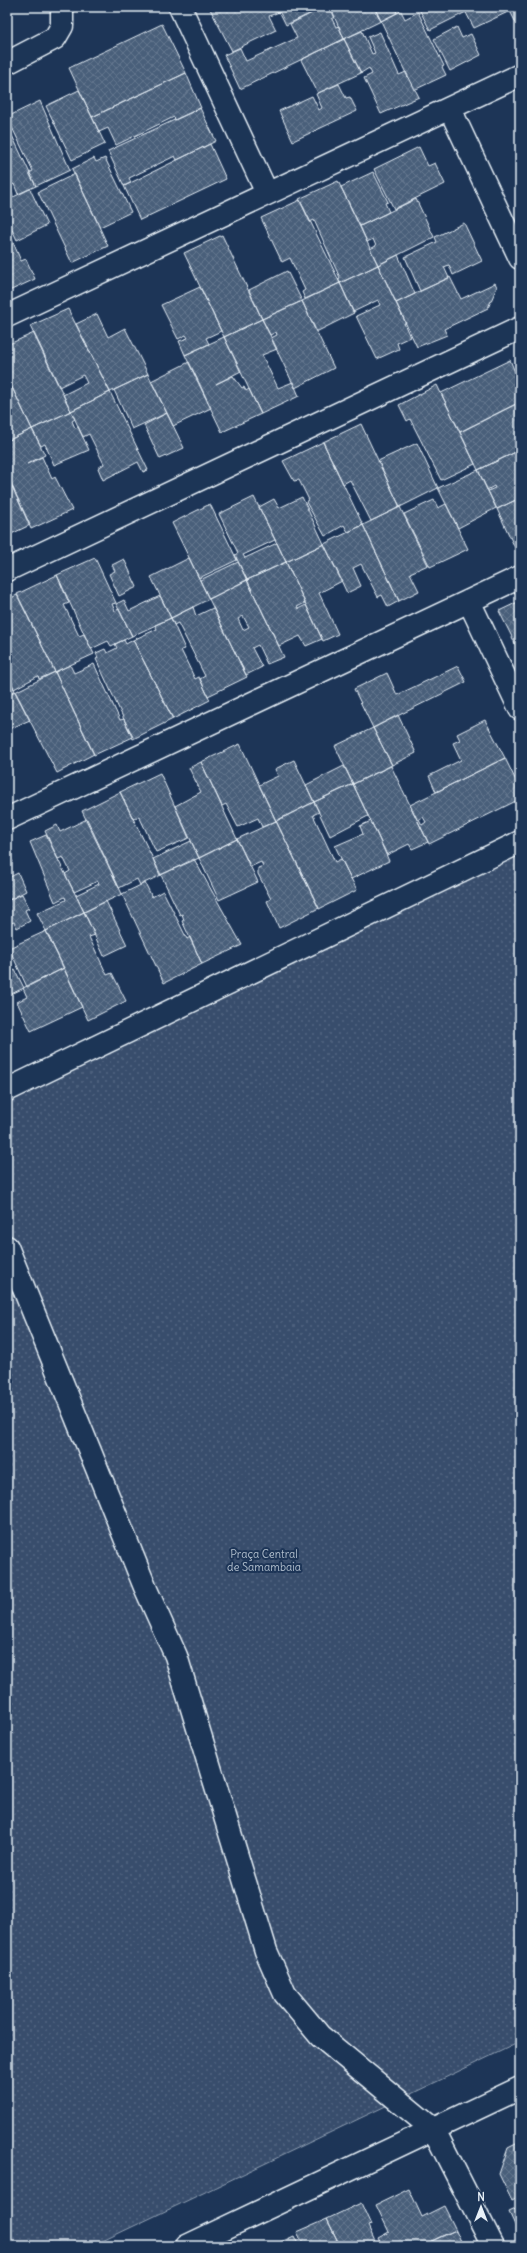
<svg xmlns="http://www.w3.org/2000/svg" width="527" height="2253" viewBox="0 0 527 2253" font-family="Delius,sans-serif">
	<defs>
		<pattern id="park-dots" width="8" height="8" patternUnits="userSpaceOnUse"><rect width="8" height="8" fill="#374d6c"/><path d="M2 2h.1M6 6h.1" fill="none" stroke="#546782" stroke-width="1.8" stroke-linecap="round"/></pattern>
		<pattern id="building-cross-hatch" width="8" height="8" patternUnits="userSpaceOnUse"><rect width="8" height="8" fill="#495e7a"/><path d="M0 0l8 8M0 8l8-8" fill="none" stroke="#63768e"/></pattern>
	</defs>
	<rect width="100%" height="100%" fill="#1d3557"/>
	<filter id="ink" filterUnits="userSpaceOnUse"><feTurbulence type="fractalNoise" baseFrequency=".025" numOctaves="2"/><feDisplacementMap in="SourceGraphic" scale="8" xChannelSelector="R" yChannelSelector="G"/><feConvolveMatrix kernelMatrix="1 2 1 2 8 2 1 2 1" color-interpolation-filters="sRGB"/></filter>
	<g filter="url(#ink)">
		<path fill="url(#park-dots)" stroke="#909fb2" d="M520,832V2042L92,2246H7V1080Z"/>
		<path fill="url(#building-cross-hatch)" stroke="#e8f1f8" fill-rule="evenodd" d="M209,7H277L279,12L269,16L276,30L232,51Z
			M277,7H324L286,25Z
			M324,7H330L335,17L332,19L336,27L339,26L344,39L240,89L224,55L240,48L246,61L297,38L290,24Z
			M330,7H374L381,21L344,39Z
			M374,7H403L396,10L397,13L381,21Z
			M418,7H463L466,12L430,30Z
			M463,7H508L510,11L474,28Z
			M508,7H520V31Z
			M401,11L405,19L418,12L444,66L442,67L446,75L414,90L381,21Z
			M162,24L186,73L92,117L69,68Z
			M457,27L462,38L471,34L481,55L450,71L434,39Z
			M362,31L372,54L375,53L368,37L380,32L399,75L406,72L419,97L381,114L364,78L372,74L369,68L361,73L344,39Z
			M344,39L361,73L318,93L301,60Z
			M186,73L201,108L175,120L174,117L116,145L108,128L99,132L92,117Z
			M339,84L346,98L350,97L357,111L293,141L279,111L312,96L319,110L322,108L316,94Z
			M79,90L105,144L72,160L46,106Z
			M40,101L70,170L36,186L29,173L33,171L7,117Z
			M200,108L216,141L177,160L175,156L129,178L131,183L124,186L108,151Z
			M7,125L36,186L18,194L14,184L9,186L13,197L7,200Z
			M210,144L226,179L140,220L124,186Z
			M419,147L428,166L435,163L445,184L394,209L374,169Z
			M94,158L96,162L105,158L131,212L100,227L72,169Z
			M373,172L388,202L385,203L389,212L360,226L341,187Z
			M75,174L108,246L72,263L38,192Z
			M338,181L378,265L340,283L338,279L340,278L314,220L310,222L299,199Z
			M30,189L47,225L17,240L7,219V200Z
			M416,199L434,237L378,265L370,249L376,246L373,239L367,242L360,226Z
			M300,200L340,283L305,299L302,292L305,290L290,258L282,262L261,218Z
			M464,223L482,261L453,275L449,265L444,267L449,278L420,291L405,257L437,242L435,237Z
			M7,228L21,261L26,259L35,279L7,292Z
			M222,235L262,319L224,337L184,253Z
			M398,255L415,294L396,303L378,265Z
			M378,265L406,323H404L410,337L397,343L399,349L377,359L356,316L380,305L378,300L353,312L340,283Z
			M287,271L302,301L262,319L249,290Z
			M450,277L461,299L495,283L497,287L488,308L444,329L447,335L417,347L396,303Z
			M340,283L354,313L316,332L302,301Z
			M200,287L221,331L206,338L209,344L185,355L179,341L188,338L186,335L178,339L161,305Z
			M302,301L334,368L295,388L271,338L277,335L276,332L270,335L262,319Z
			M68,309L110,392L71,411L63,395L87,383L83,375L59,387L30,326Z
			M97,314L108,337L125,328L148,374L110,392L76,324Z
			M262,319L277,349L262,355L278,388L293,382L299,396L261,414L224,337Z
			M34,333L71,411L32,429L7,377V345Z
			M224,337L241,371L216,384L233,376L242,388L244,387L246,391L249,389L261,414L222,432L185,355Z
			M510,360L520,384V402L460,432L441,393Z
			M189,362L211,408L173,426L151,381Z
			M148,374L167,413L132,429L114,390Z
			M7,377L32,429L7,441Z
			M437,385L475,464L441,480L410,419L407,421L399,405Z
			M110,392L148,470L143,472L138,462L103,480L98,468L104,464L89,434L83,437L71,411Z
			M520,402V450L478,470L460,432Z
			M71,411L75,419L72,421L75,428L78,427L89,450L54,465L45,444L41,446L32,429Z
			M167,413L184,448L160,459L144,425Z
			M361,424L400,507L371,521L350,480L343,484L323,442Z
			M32,429L45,455L27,464L42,457L52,479L55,477L72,510L31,529L7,475V441Z
			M323,442L363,525L348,532L344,525L325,536L306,502L309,500L299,480L294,481L283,461Z
			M417,443L438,488L400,507L378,461Z
			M520,450V498L497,509L488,491L495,488L494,486L487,490L478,470Z
			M478,470L496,508L458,528L438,488Z
			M7,475L30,525L7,536Z
			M254,497L275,540L243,555L245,558L277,543L286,562L247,580L235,555L238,553L219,514Z
			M302,497L324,544L286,562L259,507L274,499L279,508Z
			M520,498V548L516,550L497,509Z
			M434,500L438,508L446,504L468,549L430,567L404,514Z
			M210,504L237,560L199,578L172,523Z
			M400,507L428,565L410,573L419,591L399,601L363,525Z
			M363,525L399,601L388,607L382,595L378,597L361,564L353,568L361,586L347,593L324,544Z
			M324,544L342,581L319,593L338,634L323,641L286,562Z
			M95,558L116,603L112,604L115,611L119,609L132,636L111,646L108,641L91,649L57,575Z
			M189,558L209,599L171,618L151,577Z
			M124,559L137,587L119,596L109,574L115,571L112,565Z
			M238,562L247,580L209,599L200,580Z
			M286,562L305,603L297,607L298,609L306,605L322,639L306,646L300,636L279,646L247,580Z
			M57,575L69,603L64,605L79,636L84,634L94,654L55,672L17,594Z
			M247,580L284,657L267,664L258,645L252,648L262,667L246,675L209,599ZM243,616L249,627L243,630L238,619Z
			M17,595L55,672L39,679L38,676L14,689L7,673V600Z
			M160,596L171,618L132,636L116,604L124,600L129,611Z
			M520,601V653L499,611Z
			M193,607L196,616L213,608L247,677L208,696L200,679L205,676L178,623L174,625L171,618Z
			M171,618L185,649L181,650L195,679L199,677L210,700L173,719L133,640L157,629L155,625Z
			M124,640L126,644L133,640L173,719L133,739L96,659L98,658L96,653L105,649L107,653L117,648L115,644Z
			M94,664L120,720L124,719L133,737L94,755L55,672L70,665L74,673Z
			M458,666L466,682L373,728L354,689L387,673L397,695Z
			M55,672L94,754L57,773L15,692Z
			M7,673L15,691L7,695Z
			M15,691L30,720L9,729L10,732L7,733V695Z
			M398,715L416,753L392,765L373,728Z
			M485,720L505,758L436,792L429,776L461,760L453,743L460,740L457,734Z
			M373,728L392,765L353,784L335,746Z
			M240,744L276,821L262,827L258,818L238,827L226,804L222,806L201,762Z
			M505,758L520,789V799L429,844L410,805ZM423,817L426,822L422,825L419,819Z
			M294,760L314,802L276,821L259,785L278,776L275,769Z
			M201,762L237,839L199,858L175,806L201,792L189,768Z
			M344,766L353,784L314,802L306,785Z
			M391,766L428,842L412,849L409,844L387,855L353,784Z
			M160,773L189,838L156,852L139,816L133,819L120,792Z
			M353,784L368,816L330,836L314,802Z
			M120,792L161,875L140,885L137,879L119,888L82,811Z
			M314,802L319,812L313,815L335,862L341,859L357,890L319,909L276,821Z
			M87,819L122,894L84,912L76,895L99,884L98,881L74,892L65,874L70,871L63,857L58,859L45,831L57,825L60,832Z
			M276,821L319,908L279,928L267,901L271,899L258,874V868L263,866L261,862L250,867L237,839Z
			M371,821L389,861L351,879L335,846L363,834L360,826Z
			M46,835L84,912L46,931L37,913L66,900L65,897L55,902L30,842Z
			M237,839L258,882L219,900L199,858Z
			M191,841L199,858L160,875L153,859Z
			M7,853L13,862L7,864Z
			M194,859L242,945L202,964L182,921L184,920L182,914L180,915L161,875Z
			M7,870L10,877L18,873L26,891L7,901Z
			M145,883L152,897L163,891L187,939L190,937L202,964L164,983L122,894Z
			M22,894L29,908L25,910L30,921L17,928L14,922L11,923L9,917L7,918V901Z
			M106,901L127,945L104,956L84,912Z
			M84,912L95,935L89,937L107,975L112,973L126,1001L88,1020L46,931Z
			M46,931L64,968L27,987L9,948Z
			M7,966L10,973L15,970L24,988L7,996Z
			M64,968L82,1007L31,1031L17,1002L27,997L23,988Z
			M520,2142V2197L512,2201L499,2174L508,2148Z
			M409,2189L422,2217L444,2206L456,2230L421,2246H382L378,2238L389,2232L376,2205Z
			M361,2203L371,2225L368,2226L377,2246H340L327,2219Z
			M520,2207V2236L509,2212Z
			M327,2219L340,2246H304L297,2232Z
			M456,2230L463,2246H421L442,2236Z
			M294,2236L299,2246H272Z"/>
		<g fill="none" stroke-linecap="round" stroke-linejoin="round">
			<defs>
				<path id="street" d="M180,7L267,193
					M7,63L55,38L62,26V7
					M450,109L520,258
					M7,316L520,75
					M7,570L520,328
					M469,601L520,709
					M7,819L520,577
					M7,1247L145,1587L176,1656L266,1951L285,1994L320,2036L434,2130L493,2246
					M187,2246L520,2088"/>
				<path id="secondary" d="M7,1090L520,842"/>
			</defs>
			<use href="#street" stroke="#e8f1f8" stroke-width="25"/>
			<use href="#secondary" stroke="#e8f1f8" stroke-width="25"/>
			<use href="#street" stroke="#1d3557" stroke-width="22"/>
			<use href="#secondary" stroke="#1d3557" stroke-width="22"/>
		</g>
	</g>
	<g text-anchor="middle" stroke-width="4" stroke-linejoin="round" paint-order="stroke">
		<g font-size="11" fill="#b3c0ce" stroke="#1d3557">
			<text x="264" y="1558">Praça Central<tspan x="264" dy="13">de Samambaia</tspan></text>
		</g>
	</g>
	<rect width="527" height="2253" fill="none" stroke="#1d3557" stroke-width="24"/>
	<rect x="12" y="12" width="503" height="2229" fill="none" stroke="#e8f1f8" stroke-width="1.5" filter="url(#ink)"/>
	<g transform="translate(481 2207)" stroke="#1d3557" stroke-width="3" paint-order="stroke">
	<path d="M0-3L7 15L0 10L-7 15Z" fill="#e8f1f8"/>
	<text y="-6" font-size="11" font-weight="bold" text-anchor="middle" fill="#e8f1f8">N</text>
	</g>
</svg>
